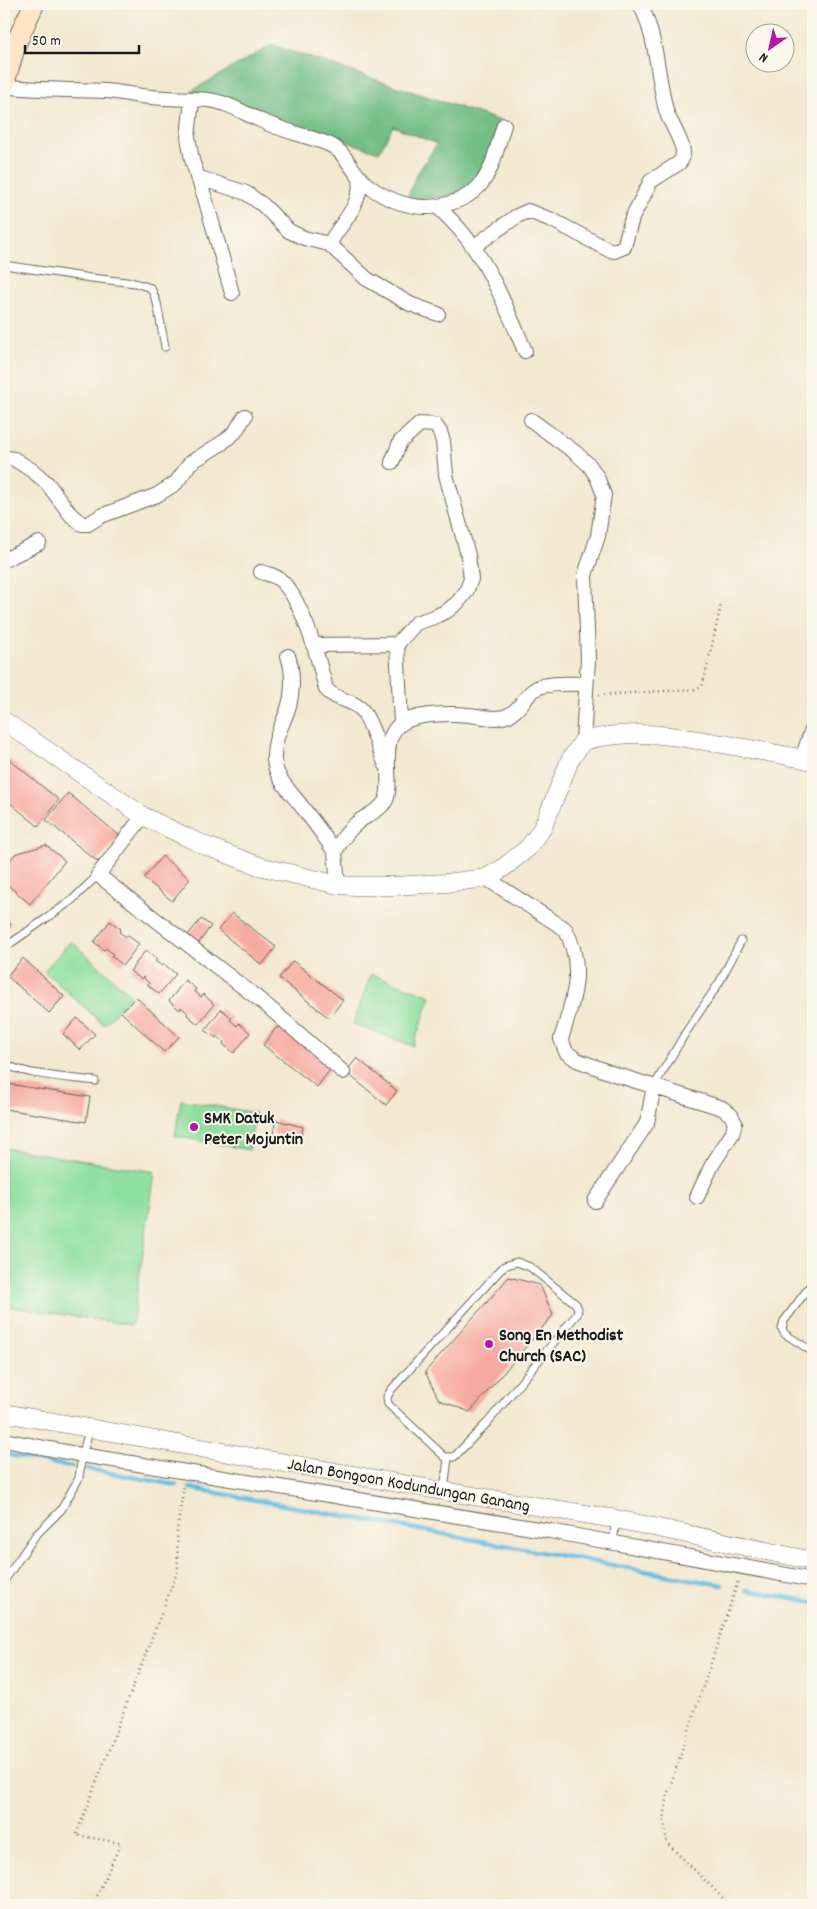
<svg xmlns="http://www.w3.org/2000/svg" width="817" height="1909" viewBox="0 0 817 1909" font-family="Dekko,sans-serif">
	<rect width="100%" height="100%" fill="#fbf7ec"/>
	<filter id="ink" filterUnits="userSpaceOnUse"><feTurbulence type="fractalNoise" baseFrequency=".02" numOctaves="2"/><feDisplacementMap in="SourceGraphic" scale="10" xChannelSelector="R" yChannelSelector="G"/><feConvolveMatrix kernelMatrix="1 2 1 2 8 2 1 2 1" color-interpolation-filters="sRGB"/></filter>
	<filter id="wash" filterUnits="userSpaceOnUse"><feTurbulence type="fractalNoise" baseFrequency=".0096" numOctaves="4" result="noise"/><feDisplacementMap in="SourceGraphic" scale="20" xChannelSelector="R" yChannelSelector="G"/><feGaussianBlur stdDeviation="1.12" result="paint"/><feColorMatrix in="noise" values="0 0 0 0 0 0 0 0 0 0 0 0 0 0 0 0 0 1.4 0 .05"/><feComposite in="paint" operator="in"/></filter>
	<g filter="url(#wash)">
		<rect width="100%" height="100%" fill="#f3e8d0"/>
		<path fill="#8fe0a0" stroke="#567e5e" d="M71,941L131,995L104,1025L44,971Z
			M371,974L431,996L413,1046L353,1024Z
			M181,1100L255,1113L249,1150L175,1136Z
			M4,1148L155,1172L132,1325L4,1306Z"/>
		<path fill="#73be86" stroke="#486d51" d="M272,45L501,121L480,184L458,195L407,200L415,177L437,144L393,126L379,152L191,91Z"/>
		<g fill="none" stroke-linecap="round" stroke-linejoin="round">
			<path stroke="#64bce1" stroke-width="4.5" d="M4,1454L72,1467
				M88,1469L176,1485
				M190,1488L722,1585
				M746,1590L813,1602"/>
		</g>
		<g id="blocks">
			<path fill="#f7aaa1" d="M4,755L59,800L38,826L4,798Z
				M68,793L120,836L98,862L46,820Z
				M46,845L65,861L30,904L4,882V868L15,854Z
				M162,856L190,879L172,901L144,878Z
				M232,913L276,947L262,965L218,930Z
				M4,918L11,924L4,933Z
				M201,919L211,926L198,944L187,936Z
				M110,921L121,929L119,932L126,937L127,935L139,944L123,965L111,956L113,954L106,948L104,950L94,942Z
				M146,950L157,959L155,961L162,966L164,964L176,974L159,994L148,985L149,983L143,977L141,979L130,971Z
				M23,958L64,996L49,1013L7,976Z
				M293,961L343,1000L329,1018L279,978Z
				M185,980L196,989L194,991L201,997L203,994L214,1004L198,1024L187,1015L188,1013L181,1007L180,1010L169,1001Z
				M136,997L179,1037L164,1052L121,1012Z
				M221,1009L232,1018L230,1020L237,1026L239,1023L250,1033L234,1053L223,1044L224,1042L217,1036L216,1038L205,1030Z
				M77,1018L95,1034L80,1050L63,1034Z
				M281,1027L332,1067L317,1087L263,1045L276,1028Z
				M357,1058L397,1091L386,1105L346,1072Z
				M8,1084L90,1097L86,1122L4,1109Z
				M276,1120L303,1127L300,1140L273,1134Z
				M509,1277L540,1285L553,1315L470,1412L439,1400L425,1372Z"/>
		</g>
	</g>
	<g filter="url(#ink)">
		<use href="#blocks" fill-opacity="0" stroke="#67635b" stroke-width="1"/>
		<g fill="none" stroke-linecap="round" stroke-linejoin="round">
			<defs>
				<path id="service" d="M4,265L91,278L135,283L151,288L157,303L165,347
					M4,948L71,901L98,875
					M4,1062C16,1075 76,1078 95,1081
					M654,1086L686,1032L719,983L741,941
					M517,1262L530,1267L576,1304L578,1309L577,1314L488,1422L454,1457H445L388,1404L387,1397L391,1390L504,1266Z
					M813,1282L784,1321L782,1329L785,1334L813,1352
					M444,1490L448,1458
					M613,1543L616,1519
					M4,1581L35,1536L61,1510L79,1478L82,1455L90,1428"/>
				<path id="minor" d="M4,86C38,91 72,89 106,91C121,92 136,96 151,97C170,99 189,98 208,100C228,102 245,114 264,122C284,131 307,136 328,144C342,149 350,166 359,177C377,197 411,211 438,206C489,197 491,167 504,125
					M192,100L188,137L192,160L205,198L232,293
					M197,177L246,193L263,205L289,231L304,238L329,244L367,279L410,304L438,314
					M437,206C448,217 460,228 469,241C493,273 509,314 525,351
					M329,244C344,219 359,209 361,178
					M473,247L517,216L528,211L552,220L609,250L614,251L624,247L632,218L651,181L679,163C692,151 669,124 666,110C657,75 657,37 640,4
					M531,420L576,453L590,466L597,477L604,495L598,536L585,575L588,659L583,741
					M4,457L14,459L33,471L47,483L71,515L82,524H88L101,516L157,495L176,483L190,463L222,443L235,432L245,416
					M4,560L39,543
					M261,572C267,574 274,575 279,579C302,597 319,661 326,689C335,700 349,699 360,708C369,715 380,753 386,765
					M397,644L401,724
					M313,645L397,644L416,623L434,617L447,611L457,603L466,592L471,579L468,555L446,475L443,441L440,432L435,425L420,424L400,442L392,462
					M288,656C294,673 293,695 287,712C281,728 273,741 274,760C276,780 292,793 303,808C314,822 325,837 335,852
					M802,759L813,726
					M143,816L98,875L265,1004L343,1072
					M486,878L565,929C586,967 573,1001 561,1039L566,1052L577,1060L614,1074L722,1108L731,1115L735,1123L732,1134L712,1165L697,1197
					M338,885L335,852C341,840 347,831 358,822C367,815 378,812 385,802C395,785 378,743 399,725C414,713 451,713 469,715C480,716 492,720 503,717C518,714 523,698 534,690C544,682 573,684 586,684
					M595,1201L647,1123L654,1086
					M4,1440L82,1455L550,1531L813,1580"/>
				<path id="tertiary" d="M4,721L143,816L176,832L206,846L259,866L338,885L355,886H393L446,883L486,878L503,868L528,848L535,839L543,827L570,760L583,741C638,727 679,737 734,746C760,751 787,755 813,761
					M4,1413L443,1491L616,1519L813,1561"/>
				<path id="secondary" d="M4,84L16,43L34,4"/>
			</defs>
			<use href="#service" stroke="#67635b" stroke-width="9"/>
			<use href="#minor" stroke="#67635b" stroke-width="16"/>
			<use href="#tertiary" stroke="#67635b" stroke-width="19"/>
			<use href="#secondary" stroke="#67635b" stroke-width="22"/>
			<path stroke="#67635b" stroke-width="2.5" stroke-dasharray="1 4" stroke-linecap="butt" d="M599,695L698,689L702,686L705,676L721,605
				M93,1905L121,1843L76,1835L178,1570L177,1529L184,1486
				M730,1905L667,1843L664,1820L668,1793L738,1581"/>
			<use href="#service" stroke="#fff" stroke-width="7"/>
			<use href="#minor" stroke="#fff" stroke-width="14"/>
			<use href="#tertiary" stroke="#fff" stroke-width="18"/>
			<use href="#secondary" stroke="#fde5c5" stroke-width="20"/>
		</g>
	</g>
	<g fill="#b5179e" stroke="#fbf7ec" stroke-width="2">
		<circle cx="194" cy="1127" r="5"/>
		<circle cx="489" cy="1344" r="5"/>
	</g>
	<g text-anchor="middle" stroke-width="4" stroke-linejoin="round" paint-order="stroke">
		<g font-size="18" font-weight="bold" fill="#1c1c1c" stroke="#fbf7ec" text-anchor="start">
			<text x="204" y="1123">SMK Datuk<tspan x="204" dy="21">Peter Mojuntin</tspan></text>
			<text x="499" y="1340">Song En Methodist<tspan x="499" dy="21">Church (SAC)</tspan></text>
		</g>
		<g font-size="18" fill="#1c1c1c" stroke="#fbf7ec">
			<text transform="translate(409 1484) rotate(10)" y="6">Jalan Bongoon Kodundungan Ganang</text>
		</g>
	</g>
	<rect width="817" height="1909" fill="none" stroke="#fbf7ec" stroke-width="20"/>
	<g transform="translate(770 48) rotate(214)"><circle r="24" fill="#fbf7ec" stroke="#a29f99"/>
	<path d="M0-4L9 19L0 12L-9 19Z" fill="#b5179e"/>
	<text y="-8" font-size="14" font-weight="bold" text-anchor="middle" fill="#1c1c1c">N</text>
	</g>
	<path d="M25 45v8h114v-8" fill="none" stroke="#1c1c1c" stroke-width="2.5"/>
	<text x="32" y="45" font-size="15" fill="#1c1c1c" stroke="#fbf7ec" stroke-width="4" paint-order="stroke">50 m</text>
</svg>
